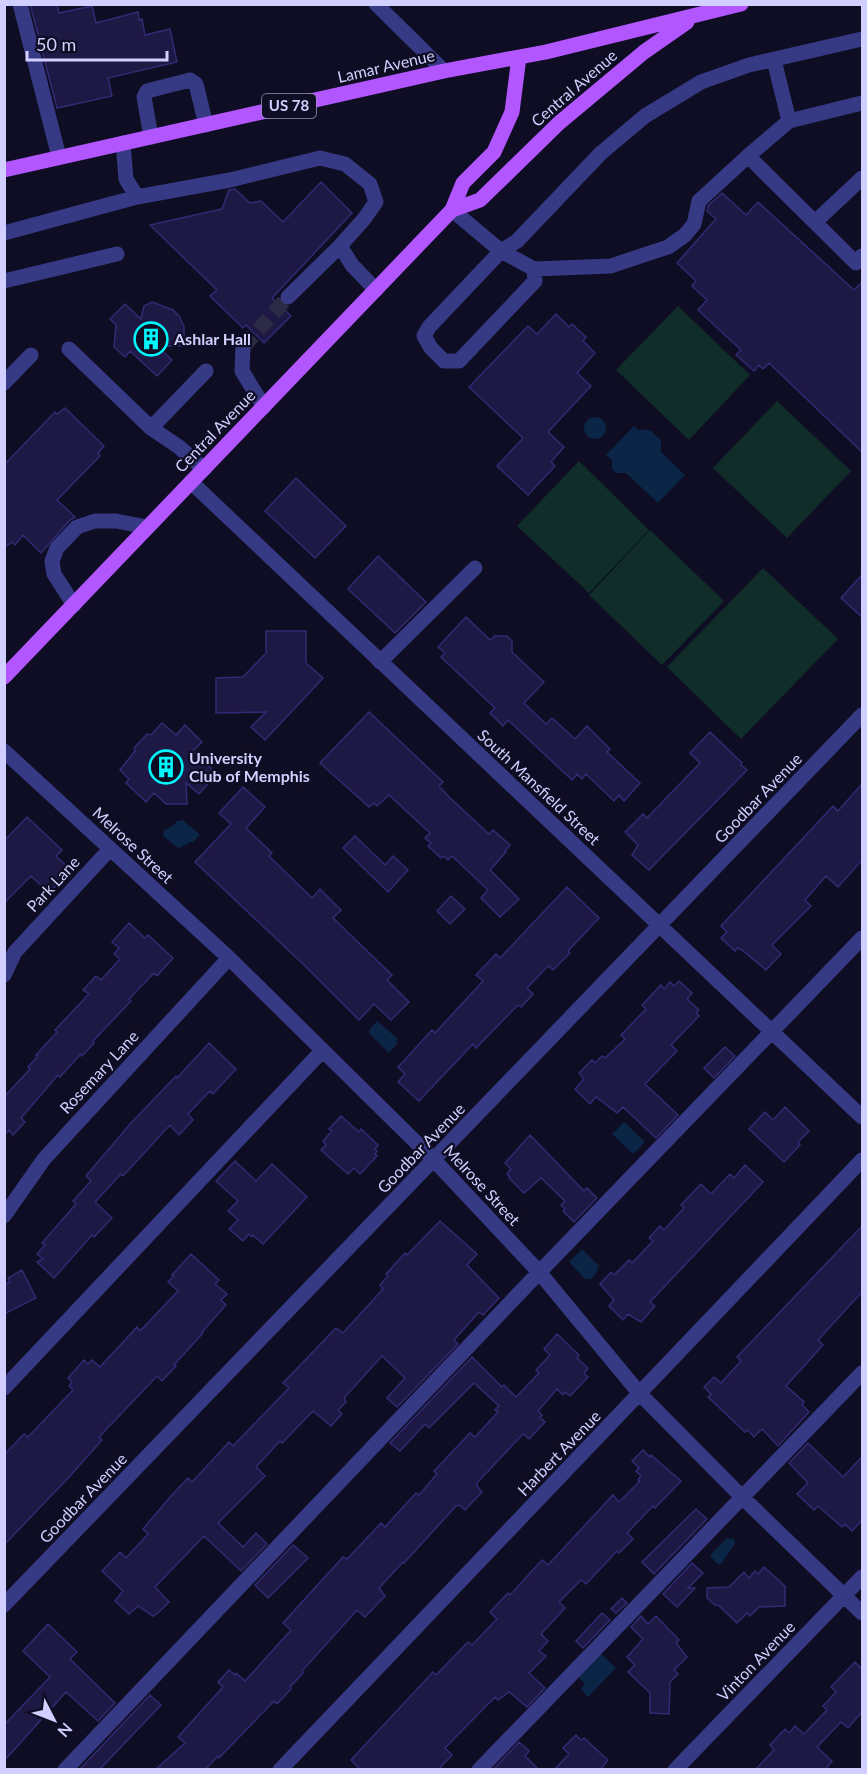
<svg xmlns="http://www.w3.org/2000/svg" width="867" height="1774" viewBox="0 0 867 1774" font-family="Lato,sans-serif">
	<rect width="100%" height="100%" fill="#0f0d23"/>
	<path fill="#102d2a" d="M678,306L750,375L689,440L616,370Z
		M777,401L851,471L787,538L713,468Z
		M579,461L649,530L589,593L517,526Z
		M650,530L724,601L662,665L589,595Z
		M763,568L838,639L741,739L667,667Z"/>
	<path fill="#0a2546" d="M584 428a11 11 0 1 1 22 0a11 11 0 1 1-22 0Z
		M634,426L638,430H650L661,440V452L685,475L658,503L626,473H616L612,469V460L606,455Z
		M183,820C188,827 195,828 200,835L193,842C187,842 184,847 178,848L163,836L164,830L175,824L177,821Z
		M377,1021L397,1038V1044L389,1053L370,1034L369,1030Z
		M624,1122L645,1142L633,1154L612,1134Z
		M582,1249L599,1266L596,1273L591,1279H585L569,1262Z
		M727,1538L734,1539L735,1544L721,1564H717L710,1555Z
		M601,1654L616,1668L588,1697L581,1689L585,1684L578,1677Z"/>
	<path fill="#1e1845" stroke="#322a72" stroke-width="1.5" d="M30,4H57L59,13L92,6L96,23L138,12L139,20L142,19L145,35L170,29L177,62L108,78L112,96L57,108Z
		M321,182L352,213L272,298L291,316L264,343L246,325L243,328L210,296L217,290L150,225L222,209L229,190L235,189L250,203L261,201L283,222Z
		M722,193L746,215L758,202L854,290L862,282V452L769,363L763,369L759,365L754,371L736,355L741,350L698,310L707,300L692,286L696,281L677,263L716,219L707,211L708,206Z
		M152,302L173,310L179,316L184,327V346H157L172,360L157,376L130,351L125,357L114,347L116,325L110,319L125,304L141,319L144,306Z
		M556,314L569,327L572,324L586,337L583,341L595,353L577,373L591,386L548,432L564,447L551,462L555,466L528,495L497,466L523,438L469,387L528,326L537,334Z
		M65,408L104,446L98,453L100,456L57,500L75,517L70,520L41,553L23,535L15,545L12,542L4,548V465L55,412L57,414Z
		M296,478L346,526L315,558L265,511Z
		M378,556L426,602L395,633L348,589Z
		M862,575V617L841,598Z
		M466,617L490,640L495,636H507L512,641V652L544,682L524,703L546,724L552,718L575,739L587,726L610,749L607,752L640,783L624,801L619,795L614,801L586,774L582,779L577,774L572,780L508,720L503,726L490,713L495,708L441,657L445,653L438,647Z
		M266,631H306V663L323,678L265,740L251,727L266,712L216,713V678L243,677L266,653Z
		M369,712L443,782L439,786L449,797L489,834L493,830L510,845L505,851L506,852L490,870L519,899L500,917L481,898L488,890L452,856L448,860L444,856L441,858L428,846L431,843L425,838L430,833L389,795L377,806L374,803L369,807L320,763Z
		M162,723L176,735L185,725L202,742L193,751L217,774L199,794L186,783L187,804H166L154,793L146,802L126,783L129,779L120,770L135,751L134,748L147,734L151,735Z
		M710,732L742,763L741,765L747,770L649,870L632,855L638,845L625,832L643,814L647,818L700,763L690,753Z
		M862,784V860L838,887L826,876L805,900L811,906L772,945L781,954L766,970L742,950L737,948L735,951L721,938L727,932L721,926L833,806L838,811Z
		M243,787L265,807L246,828L272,853L269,856L312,898L320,889L341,910L333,918L392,975L387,980L409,1002L391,1020L374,1004L359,1020L304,965L195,862L231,824L219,813Z
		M27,817L62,850L56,856L71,870L49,893L31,876L4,903V841Z
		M355,836L385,865L393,856L408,870L388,892L343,848Z
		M567,887L599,918L568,951L570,953L553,970L549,966L546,968L527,988L533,994L521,1007L518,1005L476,1048L473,1044L419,1101L398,1082L405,1074L398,1067L432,1030L435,1033L483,981L476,975L496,954L500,958Z
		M451,896L465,909L450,924L437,911Z
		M129,923L145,938L148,935L173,958L157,976L154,973L129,999L131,1001L93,1041L94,1043L82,1056L81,1054L60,1077L58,1075L21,1118L25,1122L13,1135L9,1130L4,1135V1097L30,1069L28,1067L38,1056L36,1055L57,1032L55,1030L89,994L83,990L96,976L101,980L120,959L114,954L119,948L112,942Z
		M679,981L692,993L687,999L699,1010L696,1013L699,1016L671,1045L677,1051L645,1084L678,1115L656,1138L623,1107L617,1113L596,1097L590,1104L575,1089L584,1079L579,1073L592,1060L595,1063L602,1056L605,1058L625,1039L621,1035L646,1009L642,1005L661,985L664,989L670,982L674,986Z
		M209,1043L236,1069L213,1094L210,1091L188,1114L193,1120L179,1135L170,1125L123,1176L121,1174L95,1202L112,1218L94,1237L92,1235L54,1278L37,1262L43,1259L37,1254L45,1245L42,1243L76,1204L73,1201L91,1181L86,1176L131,1123L176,1076L177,1078Z
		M725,1047L735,1056L714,1078L704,1068Z
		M785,1107L809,1131L798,1142L800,1145L784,1162L749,1129L765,1112L773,1120Z
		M341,1116L359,1132L361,1129L378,1145L375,1149L377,1151L375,1154L377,1156L360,1174L354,1168L348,1174L321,1150L326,1145L323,1141L332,1131L329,1129Z
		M530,1135L584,1191L587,1188L597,1198L574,1222L563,1211L565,1209L561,1205L565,1201L541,1178L524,1193L509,1178L510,1177L507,1174L511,1169L505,1163Z
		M235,1161L256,1181L272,1164L307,1197L263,1244L253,1235L252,1237L249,1234L243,1241L229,1229L238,1220L228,1211L238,1201L216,1181Z
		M745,1165L763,1182L650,1302L655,1306L641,1322L628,1314L623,1320L609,1306L614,1300L600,1284L611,1272L614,1275L629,1260L632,1263L653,1241L649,1238L660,1226L664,1230L684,1208L681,1205L701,1184L711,1194L730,1174L734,1178Z
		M440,1221L477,1254L467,1265L499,1298L483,1315L479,1312L454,1340L458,1344L397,1407L387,1398L405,1378L382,1356L344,1398L346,1402L338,1410L342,1414L331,1426L313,1411L282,1443L280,1441L256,1467L265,1476L218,1523L243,1547L256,1533L267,1544L241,1571L204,1536L155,1587L169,1602L159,1612L153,1616L138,1606L129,1614L115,1601L123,1591L102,1571L120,1552L126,1558L148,1534L143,1529L171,1496L188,1478L192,1482L229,1442L233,1446L289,1388L283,1383L336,1328L343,1333L383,1289L380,1285L388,1276L386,1274L405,1253L407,1255Z
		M862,1226V1292L818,1340L823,1345L786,1386L804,1402L802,1405L809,1412L778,1446L762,1429L754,1437L748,1430L745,1432L708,1397L711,1394L704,1387L714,1377L721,1383L741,1361L737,1357Z
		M191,1254L219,1280L215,1284L227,1294L221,1300L226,1305L202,1332L203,1333L174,1365L176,1366L162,1381L157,1376L99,1437L102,1440L70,1476L4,1545V1455L24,1434L28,1437L73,1390L69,1386L72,1382L68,1378L84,1360L88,1364L92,1360L100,1367L137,1327L140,1331L178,1291L168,1282L174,1276L172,1275Z
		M22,1270L36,1298L4,1314V1285L10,1282L8,1278Z
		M557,1334L579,1355L577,1358L588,1368L584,1373L588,1377L570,1396L565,1392L563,1395L557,1389L538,1411L542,1415L540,1417L545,1422L529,1439L524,1434L522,1435L477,1483V1486L482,1492L465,1510L459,1505L456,1506L404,1563L403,1562L379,1588L385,1596L365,1617L357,1610L302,1671L303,1673L290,1687L291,1689L277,1704L274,1701L219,1758L218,1756L205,1770H155L185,1743L178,1737L223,1687L218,1682L229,1670L235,1675L236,1673L245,1681L291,1630L283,1623L343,1557L347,1559L381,1523L385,1527L416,1493L419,1495L437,1474L434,1471L470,1433L475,1437L498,1412L495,1410L499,1406L474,1383L429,1428L425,1424L400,1451L390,1443L472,1357L502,1387L504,1385L516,1397L539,1373L536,1370L550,1355L544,1349Z
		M808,1443L843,1477L862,1457V1520L852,1531L845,1524L842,1527L818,1506L814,1510L797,1494L808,1483L789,1463Z
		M643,1450L650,1457L651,1455L681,1481L655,1508L653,1506L627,1533L633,1539L619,1553L617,1551L586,1584L581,1580L559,1602L565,1608L541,1634L548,1641L539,1651L546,1656L529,1673L545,1688L527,1707L509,1692L498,1700L495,1697L445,1748L452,1755L438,1770H361L351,1760L433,1672L436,1675L468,1642L472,1645L497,1619L490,1612L508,1593L510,1595L542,1560L548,1565L613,1495L619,1502L640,1481L638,1480L641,1476L636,1471L639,1468L632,1461Z
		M696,1509L707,1519L654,1574L642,1562Z
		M293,1545L308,1558L268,1598L255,1585Z
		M692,1563L703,1573L688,1588H695L677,1607L663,1594Z
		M764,1567L785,1586V1606L759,1607L750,1616L747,1613L737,1623L718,1605H715L707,1598V1588L729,1587L744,1572L749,1578L755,1571L758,1574Z
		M622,1598L627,1603L616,1613L611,1609Z
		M602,1613L610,1620L583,1648L576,1641Z
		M641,1616L648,1624L656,1616L679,1640L676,1643L687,1657L674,1670L678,1674L670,1682L669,1714L650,1713V1693L628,1672L635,1665L627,1657L643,1639L631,1627Z
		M48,1624L77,1652L70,1659L115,1703L98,1721L66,1692L4,1761V1725L50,1677L23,1651Z
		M855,1662L862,1669V1712L848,1728L841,1722L817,1747L832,1761L825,1770H755L774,1750L770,1745L785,1729L789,1733L795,1726L804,1734L827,1710L823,1706L836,1692L831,1687Z
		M150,1695L161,1705L99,1770H79Z
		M576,1735L581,1740L584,1738L608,1760L600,1770H554L569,1754L563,1748Z
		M519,1742L529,1751L525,1756L539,1770H493Z"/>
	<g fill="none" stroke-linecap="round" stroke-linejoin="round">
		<path stroke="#2c2a44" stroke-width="15" stroke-dasharray="15 8" stroke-linecap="butt" d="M243,347L288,297"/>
		<path stroke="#363a84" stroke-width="15" d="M20,4L59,157
			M376,4L444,71
			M774,60L789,121
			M151,137L144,97L147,91L190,80L196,84L206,125
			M123,143L126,179L137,197
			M748,156L789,121L862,103
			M452,210L501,251L534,269L535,281L459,361H444L431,348L424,336L429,327L501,251L517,241L601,153L645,116L701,82L749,65L862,39
			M815,222L862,178
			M4,233L137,197L230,180L320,158L345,164L370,184L376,202L364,219L340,246L352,265L376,290
			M534,269L611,266L668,247L685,235L694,224L699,201L748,156L856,263L862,256
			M4,281L117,254
			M288,297L340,246
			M243,347L242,371L264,407
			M69,349L151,428L179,447L204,469
			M4,383L31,355
			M151,428L206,371
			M191,482L862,1117
			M74,605L54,574L52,561L57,548L77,527L95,521H116L147,527
			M380,662L475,568
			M4,751L229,958L434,1160L539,1272L640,1394L742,1497L862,1613
			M4,975L15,952L110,849
			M4,1216L44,1159L229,958
			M4,1388L322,1051
			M4,1605L862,715
			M65,1770L527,1285L862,938
			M280,1770L862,1160
			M479,1770L862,1373
			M675,1770L862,1577"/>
		<path stroke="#b256ff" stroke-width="15" d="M4,170L444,71L546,52L741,4
			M452,210L480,200L559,123L644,52L687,22
			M4,677L452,210L463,183L494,152L512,112L519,57"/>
	</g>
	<defs>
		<symbol id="building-ring" viewBox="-11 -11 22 22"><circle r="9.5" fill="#0f0d23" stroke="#00f6fa" stroke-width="1.5"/><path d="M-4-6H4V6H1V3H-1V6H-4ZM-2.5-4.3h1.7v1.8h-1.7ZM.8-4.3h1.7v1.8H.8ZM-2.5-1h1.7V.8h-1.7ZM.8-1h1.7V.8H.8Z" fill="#00f6fa"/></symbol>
	</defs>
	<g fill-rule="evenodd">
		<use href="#building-ring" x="132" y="320" width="38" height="38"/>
		<use href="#building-ring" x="147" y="748" width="38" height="38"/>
	</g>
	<g text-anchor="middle" stroke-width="4.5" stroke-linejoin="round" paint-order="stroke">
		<rect fill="#0f0d23" stroke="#9795bd" stroke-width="1.5" x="262" y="94" width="54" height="24" rx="4.5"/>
		<g font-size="15" font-weight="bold" fill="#d1cfff">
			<text x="289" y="111">US 78</text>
		</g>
		<g font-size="16" fill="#d1cfff" stroke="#0f0d23">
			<text transform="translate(386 66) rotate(-13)" y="6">Lamar Avenue</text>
			<text transform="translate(574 88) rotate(-41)" y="6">Central Avenue</text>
			<text transform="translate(215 431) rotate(-46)" y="6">Central Avenue</text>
			<text transform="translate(539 787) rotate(43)" y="6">South Mansfield Street</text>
			<text transform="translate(758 798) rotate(-46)" y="6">Goodbar Avenue</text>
			<text transform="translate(133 845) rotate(43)" y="6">Melrose Street</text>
			<text transform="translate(53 884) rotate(-47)" y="6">Park Lane</text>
			<text transform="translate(99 1072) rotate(-47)" y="6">Rosemary Lane</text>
			<text transform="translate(421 1148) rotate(-46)" y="6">Goodbar Avenue</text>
			<text transform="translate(482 1185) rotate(47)" y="6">Melrose Street</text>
			<text transform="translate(559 1453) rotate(-46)" y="6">Harbert Avenue</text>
			<text transform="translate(83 1498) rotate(-46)" y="6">Goodbar Avenue</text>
			<text transform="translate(756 1661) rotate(-46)" y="6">Vinton Avenue</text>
		</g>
		<g font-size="16" font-weight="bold" fill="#d1cfff" stroke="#0f0d23" text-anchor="start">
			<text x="174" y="345">Ashlar Hall</text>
			<text x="189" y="764">University<tspan x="189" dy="18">Club of Memphis</tspan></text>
		</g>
	</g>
	<rect width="867" height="1774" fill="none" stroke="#d1cfff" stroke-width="12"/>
	<g transform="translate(54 1720) rotate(132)" stroke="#0f0d23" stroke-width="4.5" paint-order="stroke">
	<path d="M0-4.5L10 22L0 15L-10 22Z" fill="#d1cfff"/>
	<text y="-9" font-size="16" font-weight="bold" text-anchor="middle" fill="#d1cfff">N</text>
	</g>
	<path d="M27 51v9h140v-9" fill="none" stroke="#d1cfff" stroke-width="3"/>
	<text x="36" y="51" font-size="18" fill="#d1cfff" stroke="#0f0d23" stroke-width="4.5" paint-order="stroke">50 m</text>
</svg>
